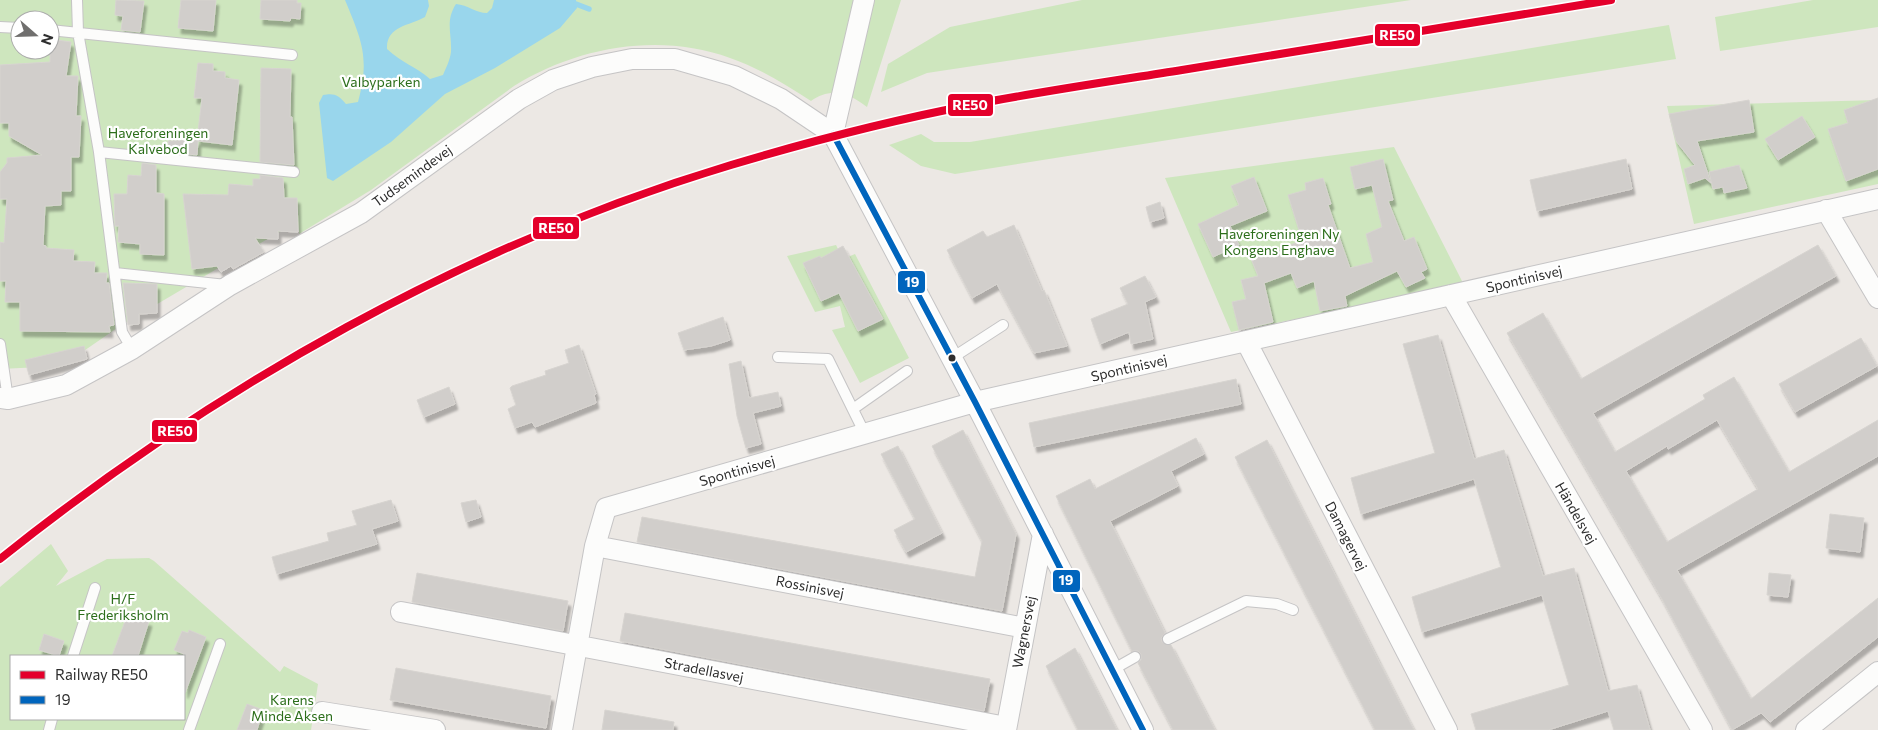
<svg xmlns="http://www.w3.org/2000/svg" width="1878" height="730" viewBox="0 0 1878 730" font-family="Commissioner,sans-serif">
	<defs>
		<filter id="shadow"><feDropShadow dx="3" dy="5.5" stdDeviation="1" flood-color="#0004"/></filter>
	</defs>
	<rect width="100%" height="100%" fill="#ece8e4"/>
	<path fill="#cee6be" fill-rule="evenodd" d="M0,0H901L867,107C849,93 830,87 811,101C785,84 759,68 730,58C659,32 577,47 514,86L371,190L299,234L298,221L120,326L62,366L0,369ZM20,20H50V50H20Z
		M1082,0H1411L927,73L881,92L888,64L950,27Z
		M1813,0H1878V27L1720,51L1715,17Z
		M1669,25L1676,59L955,174L921,166L889,145L921,134L934,142H970Z
		M1878,100V184L1694,224L1667,106Z
		M1394,147L1464,285L1231,332L1165,178Z
		M836,245L843,259L855,254L909,358L860,383L832,330L845,327L840,306L815,312L787,256Z
		M51,544L68,571L56,586L107,559L149,558L154,561L280,672L284,666L318,684L311,730H0V587ZM11,656H184V719H11Z"/>
	<path fill="#99d6ec" d="M345,0H428L429,6L425,17C409,26 386,26 387,49C402,63 415,66 430,79L443,75C446,68 450,60 451,52C452,34 445,21 456,4C468,5 476,13 487,13L492,8L494,0H576L577,8L560,28L495,68L445,94L391,142L333,181L327,178L319,103L323,95C335,93 338,95 346,104L358,102C370,58 362,41 345,0Z"/>
	<g fill="none" stroke-linecap="round" stroke-linejoin="round">
		<path stroke="#99d6ec" stroke-width="5.5" d="M576,4L589,9"/>
	</g>
	<path fill="#d1cecb" stroke="#d7d4d0" fill-rule="evenodd" filter="url(#shadow)" d="M116,0L144,1L140,32L121,30L123,16L115,15Z
		M181,0H216L213,31L178,28Z
		M261,0H297V3H301L300,19L291,18L290,21L260,19Z
		M50,39L71,42L66,76H78L76,116H81L79,157H71V191H61V205L45,206L43,245L46,246V248L74,250L73,261L95,262L94,273H107L106,283H109L114,325L109,326L110,332L20,331V302H5L6,281H0V242L4,243L7,199H0V172L7,163V158L42,155L9,136V123H0V65L50,62Z
		M198,63L213,64V71L225,72V78L239,80L232,145L198,141L197,155L170,152L168,141L197,140L202,98H194Z
		M261,68L291,69L290,117H292L294,165L260,162Z
		M1878,98V169L1846,181L1828,129L1848,123L1844,110Z
		M1749,100L1754,132L1697,141L1711,183L1705,178L1688,184L1684,169L1695,165L1676,141L1669,114Z
		M1802,116L1815,137L1778,160L1765,139Z
		M1383,159L1393,200L1388,201L1404,241L1414,237L1427,269L1421,272L1425,278L1406,287L1397,271L1345,296L1347,306L1320,311L1314,281L1297,288L1291,273L1264,283L1273,322L1239,330L1232,302L1246,299L1241,280L1258,276L1250,256L1268,249L1270,254L1302,240L1288,195L1306,190L1305,183L1323,178L1331,204L1328,205L1350,268L1373,262L1366,234L1382,227L1372,185L1355,189L1350,167Z
		M1626,159L1632,189L1537,211L1530,180Z
		M142,163L156,165V193L164,194V255L140,254V244L118,242L119,226H115L114,194H127L128,175L141,176Z
		M1739,165L1747,188L1724,193L1723,187L1713,189L1709,172Z
		M260,175L283,178L284,198H297L298,232L278,231V239L255,238L264,252L233,269L231,266L221,272L217,266L192,269L183,194L228,195L229,184L253,186V179H260Z
		M1254,177L1267,211L1230,226L1239,245L1213,257L1198,224L1239,205L1231,186Z
		M1160,202L1164,218L1150,222L1146,207Z
		M1014,225L1042,291L1044,290L1067,346L1034,353L997,284L972,298L947,250L983,231L987,237Z
		M1818,245L1836,276L1593,413L1615,452L1705,399L1703,395L1734,377L1789,472L1878,420V456L1677,570L1751,699L1878,598V637L1770,722L1761,713L1732,730L1662,599L1507,333L1543,313L1581,379ZM1717,420L1758,489L1667,542L1626,471L1667,446L1668,449Z
		M843,246L883,319L858,331L839,293L821,301L803,263L820,256L821,258Z
		M1145,276L1156,297L1145,302L1153,339L1131,344L1129,332L1100,344L1091,319L1128,304L1120,288Z
		M123,283L157,284V313L139,314V324L128,325Z
		M723,317L730,340L711,346L684,350L678,333Z
		M1438,335L1474,459L1504,450L1543,576L1574,568L1608,691L1637,685L1650,730H1614L1608,711L1548,730H1476L1471,714L1569,685L1542,595L1422,632L1412,597L1501,567L1474,479L1361,514L1351,478L1435,453L1403,344Z
		M1861,338L1877,366L1795,412L1779,384Z
		M579,345L596,394L594,395L596,403L535,427L532,422L515,428L508,409L516,405L510,388L512,386L546,375L545,371L569,363L565,350Z
		M84,346L87,359L29,375L25,360Z
		M741,361L749,398L778,392L781,406L753,413L761,444L746,448L737,416L729,364Z
		M1236,379L1241,404L1034,447L1029,423Z
		M449,387L455,404L424,417L417,400Z
		M963,430L1016,534L1002,611L637,542L642,517L975,577L982,541L932,446Z
		M1196,438L1204,454L1171,471L1178,486L1110,521L1165,633L1161,638L1162,642L1171,645L1215,730H1173L1138,663L1141,660V654L1138,651H1132L1056,496L1090,479L1095,489Z
		M1267,440L1402,707L1414,730H1375L1235,457Z
		M898,446L942,533L906,552L894,530L915,519L881,454Z
		M391,500L398,521L372,529L377,544L277,574L272,557L329,541L327,533L357,525L352,511Z
		M476,500L481,517L466,522L461,503Z
		M1830,514L1864,518L1860,552L1826,548Z
		M417,573L568,601L563,631L412,602Z
		M1769,573L1791,575L1788,597L1767,595Z
		M625,613L990,679L984,711L620,641Z
		M127,616L149,621L138,656H112Z
		M189,630L206,637L185,693L184,654L174,650L182,631L188,633Z
		M44,634L64,641L59,656L39,650Z
		M1075,648L1117,730H1078L1046,666Z
		M396,668L551,696L546,728L390,700Z
		M247,704L263,710L257,730H237Z
		M605,710L674,722L673,730H602Z"/>
	<g fill="none" stroke-linecap="round" stroke-linejoin="round">
		<defs>
			<path id="lane" d="M77,0L78,32L99,152L122,332L132,349
				M0,27L20,28
				M50,30L292,55
				M99,152L294,172
				M115,273L226,285
				M0,344L8,399
				M778,357L828,359L865,434
				M952,358L1003,325
				M853,409L907,371
				M1168,639L1246,601L1277,604L1293,610
				M73,656L95,588
				M1112,670L1135,657
				M49,730L52,719
				M189,730L220,644"/>
			<path id="street" d="M864,0L833,134L975,402L1143,730
				M1826,210L1878,298
				M1451,295L1702,730
				M1246,341L1447,730
				M0,398L8,399L66,385L132,349L230,285L361,213L519,99L553,80L592,67L632,59H675L734,76L781,99L833,134
				M595,546L1025,628
				M401,612L1006,727
				M322,712L435,730
				M562,730L595,546L606,508L975,402L1878,199
				M1006,730L1043,534
				M1806,730L1878,672"/>
		</defs>
		<use href="#lane" stroke="#c5c4c5" stroke-width="12"/>
		<use href="#street" stroke="#c5c4c5" stroke-width="22"/>
		<use href="#lane" stroke="#fcfcfb" stroke-width="10"/>
		<use href="#street" stroke="#fcfcfb" stroke-width="20"/>
		<defs>
			<path id="bus-1" d="M833,134L975,402L1143,730"/>
		</defs>
		<use href="#bus-1" stroke="#fff" stroke-width="10"/>
		<use href="#bus-1" stroke="#0065bd" stroke-width="6"/>
		<defs>
			<path id="rail-1" d="M0,559C216,386 465,245 731,165C811,141 893,120 976,104C1044,91 1113,81 1182,70C1325,47 1468,23 1611,0"/>
		</defs>
		<use href="#rail-1" stroke="#fff" stroke-width="11"/>
		<use href="#rail-1" stroke="#e4002b" stroke-width="8"/>
	</g>
	<circle fill="#2e2e2e" stroke="#fff" stroke-width="2" cx="952" cy="358" r="4.5"/>
	<g text-anchor="middle" stroke-width="4.5" stroke-linejoin="round" paint-order="stroke">
		<g font-size="14" fill="#2c6e1b" stroke="#fff">
			<text x="381" y="87">Valbyparken</text>
			<text x="158" y="138">Haveforeningen<tspan x="158" dy="16">Kalvebod</tspan></text>
			<text x="1279" y="239">Haveforeningen Ny<tspan x="1279" dy="16">Kongens Enghave</tspan></text>
			<text x="123" y="604">H/F<tspan x="123" dy="16">Frederiksholm</tspan></text>
			<text x="292" y="705">Karens<tspan x="292" dy="16">Minde Aksen</tspan></text>
		</g>
		<g font-size="14" fill="#2e2e2e" stroke="#fff">
			<text transform="translate(412 176) rotate(-36)" y="5">Tudsemindevej</text>
			<text transform="translate(1524 279) rotate(-13)" y="5">Spontinisvej</text>
			<text transform="translate(1129 368) rotate(-13)" y="5">Spontinisvej</text>
			<text transform="translate(737 471) rotate(-16)" y="5">Spontinisvej</text>
			<text transform="translate(1576 513) rotate(60)" y="5">Händelsvej</text>
			<text transform="translate(1346 536) rotate(63)" y="5">Damagervej</text>
			<text transform="translate(810 587) rotate(11)" y="5">Rossinisvej</text>
			<text transform="translate(1024 632) rotate(-79)" y="5">Wagnersvej</text>
			<text transform="translate(704 670) rotate(11)" y="5">Stradellasvej</text>
		</g>
	</g>
	<g stroke="#fff" stroke-width="2">
		<rect x="1374" y="23" width="47" height="24" rx="5" fill="#e4002b"/>
		<rect x="947" y="93" width="47" height="24" rx="5" fill="#e4002b"/>
		<rect x="532" y="216" width="48" height="24" rx="5" fill="#e4002b"/>
		<rect x="897" y="270" width="29" height="24" rx="5" fill="#0065bd"/>
		<rect x="151" y="419" width="47" height="24" rx="5" fill="#e4002b"/>
		<rect x="1052" y="569" width="29" height="24" rx="5" fill="#0065bd"/>
	</g>
	<g font-size="14" text-anchor="middle" font-weight="bold" fill="#fff">
		<text x="1397" y="40">RE50</text>
		<text x="970" y="110">RE50</text>
		<text x="556" y="233">RE50</text>
		<text x="912" y="287">19</text>
		<text x="175" y="436">RE50</text>
		<text x="1066" y="585">19</text>
	</g>
	<rect x="10" y="655" width="175" height="65" fill="#ffffff" stroke="#ababab"/>
	<rect x="20" y="671" width="25" height="8" fill="#e4002b" stroke="#ababab"/>
	<text x="55" y="680" font-size="15" fill="#2e2e2e">Railway RE50</text>
	<rect x="20" y="696" width="25" height="8" fill="#0065bd" stroke="#ababab"/>
	<text x="55" y="705" font-size="15" fill="#2e2e2e">19</text>
	<g transform="translate(35 35) rotate(110)"><circle r="24" fill="#ffffff" stroke="#ababab"/>
	<path d="M0-4L9 19L0 12L-9 19Z" fill="#706f6e"/>
	<text y="-8" font-size="14" font-weight="bold" text-anchor="middle" fill="#2e2e2e">N</text>
	</g>
</svg>
